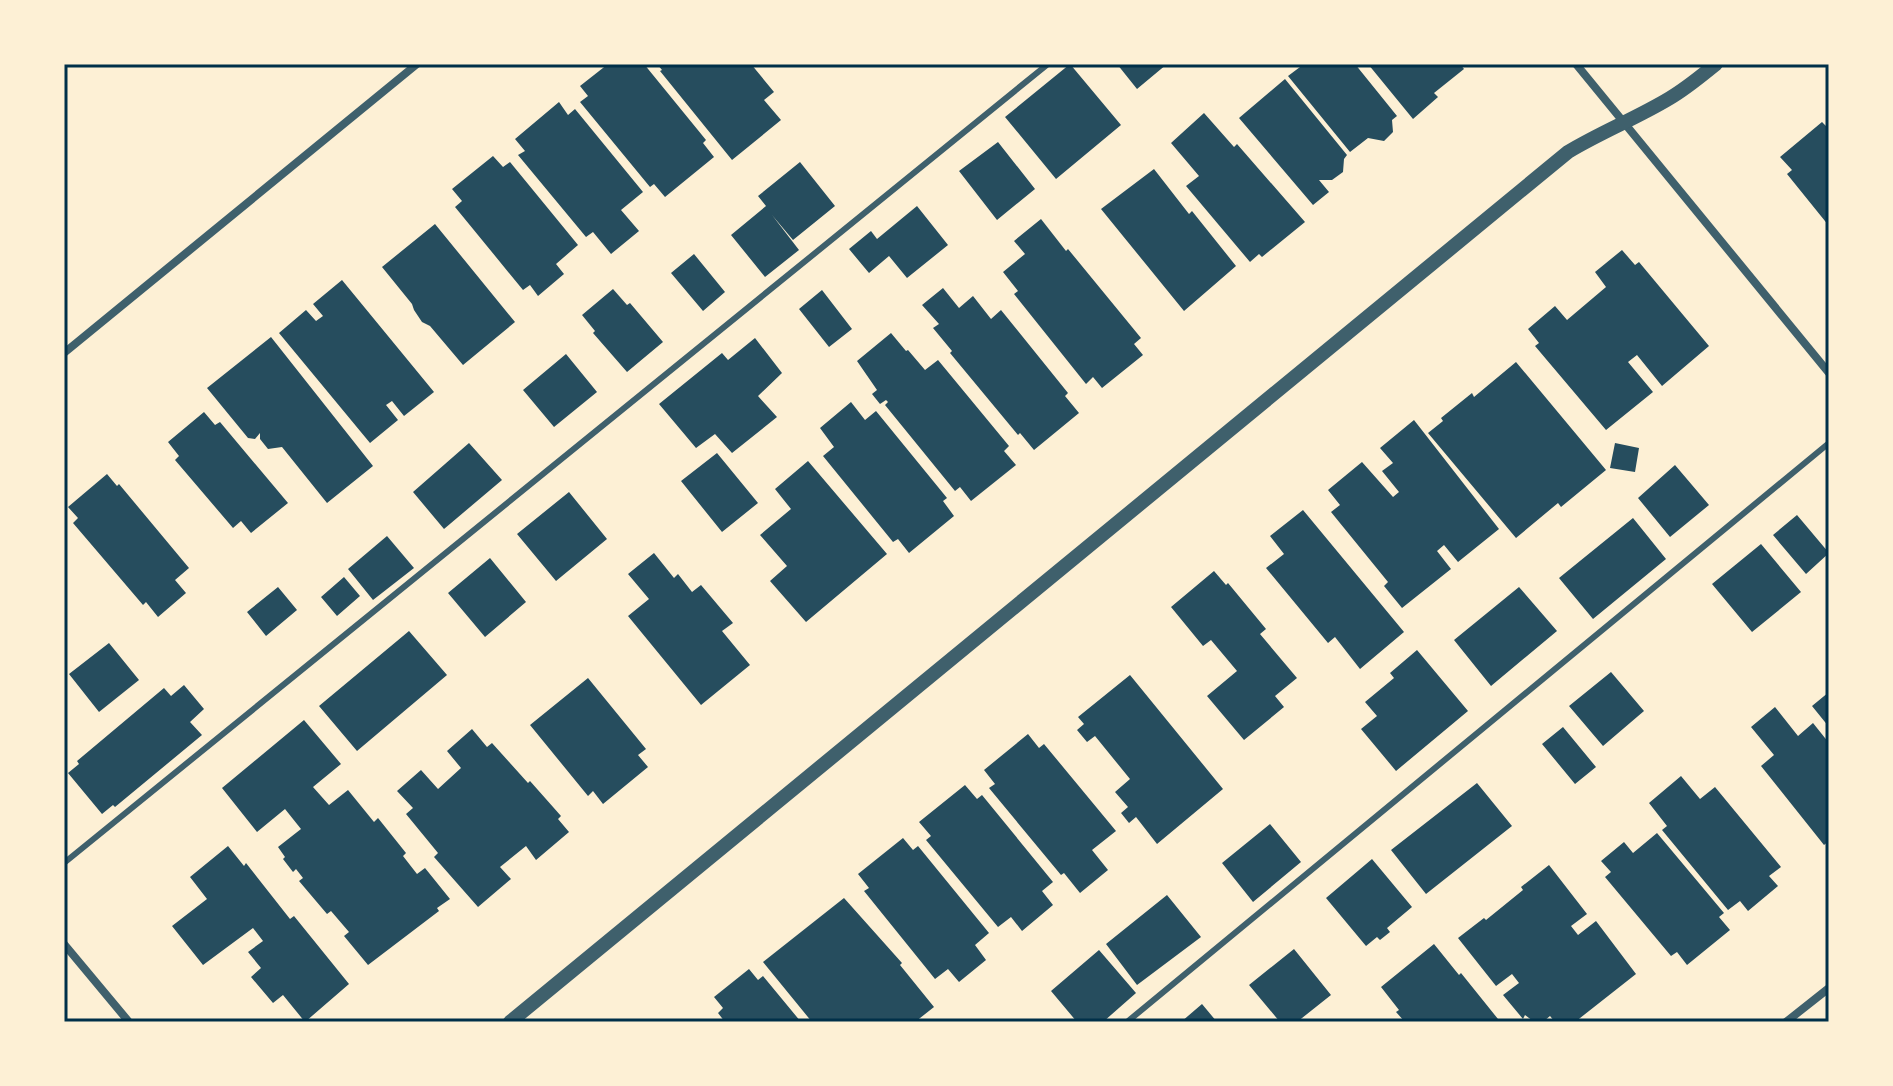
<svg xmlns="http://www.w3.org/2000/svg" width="1893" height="1086" viewBox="0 0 1893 1086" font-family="'Nunito Sans',sans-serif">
	<rect width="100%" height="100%" fill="#fdf0d5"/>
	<path fill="#264d5e" d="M608,64H644L706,140L703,143L714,157L665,197L654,184L650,187L580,102L588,96L580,86Z
		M657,64H751L774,92L764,100L781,120L732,160L660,71L662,70Z
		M1070,64L1121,125L1056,179L1005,117Z
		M1117,64H1167L1137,89Z
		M1304,64H1355L1397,116L1392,120L1393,132L1384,141L1368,138L1350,152L1288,76Z
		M1368,64H1460L1464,69L1434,93L1438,97L1413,119Z
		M1285,79L1347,155L1344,159L1343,172L1332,180H1319L1329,192L1313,205L1239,118Z
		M559,102L568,115L575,109L643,192L621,210L639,231L611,254L593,232L586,237L518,155L525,151L515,139Z
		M1204,113L1234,147L1237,144L1305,222L1262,257L1259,254L1250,262L1186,186L1199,176L1171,143Z
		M1822,122L1829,129V226L1787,174L1792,170L1780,157Z
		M998,142L1035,189L997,220L959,171Z
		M493,156L503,167L510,162L578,245L556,264L564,274L538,296L530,285L523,290L455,207L462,201L452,189Z
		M800,162L835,206L793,240L772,215L799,250L765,277L731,235L766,206L758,196Z
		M1154,169L1189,214L1192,211L1236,266L1184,311L1101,209Z
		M917,206L948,245L907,278L889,256L869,273L849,249L871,231L877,239Z
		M1041,219L1066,251L1068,249L1141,338L1134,344L1143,355L1102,388L1093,377L1086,384L1014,294L1018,291L1003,272L1025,254L1014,241Z
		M435,224L515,322L463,365L430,326L422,322L414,310L412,304L382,267Z
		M1622,250L1635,265L1639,262L1709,346L1662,386L1637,355L1628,362L1653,392L1606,430L1535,346L1539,343L1528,329L1555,306L1567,320L1606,287L1595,272Z
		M694,254L725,292L703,311L671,273Z
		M342,280L434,392L404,416L392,401L386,405L398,420L370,443L279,333L306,310L316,321L323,316L313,304Z
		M943,288L959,308L973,296L991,319L1001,310L1068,393L1065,396L1079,413L1034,450L1020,433L1018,435L950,353L952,351L933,328L939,324L922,305Z
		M613,289L627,305L630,303L663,342L627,372L593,333L595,331L582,315Z
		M822,290L852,329L829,347L799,309Z
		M891,333L906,351L908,350L925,370L938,360L1009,446L1004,451L1016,465L971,501L960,487L955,491L885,405L888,402L886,400L880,404L872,394L877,390L857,361Z
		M271,337L373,466L327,503L282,447L268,449L260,439V433L255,439L248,438L207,388Z
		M755,338L782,373L758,396L777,417L732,453L715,434L696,448L659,404L722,353L728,360Z
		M566,354L597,392L554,427L523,390Z
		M1516,362L1606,470L1561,507L1558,503L1516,538L1428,433L1443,421L1441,418L1472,393L1474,397Z
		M851,402L865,420L876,411L947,498L943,501L954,516L909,553L898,539L893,542L823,456L834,447L820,428Z
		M204,412L215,425L220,422L288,503L251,533L241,521L233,528L175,460L179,456L168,442Z
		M1414,420L1499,529L1458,562L1444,545L1437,551L1451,569L1402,608L1384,586L1388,582L1331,512L1340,505L1328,490L1362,462L1393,497L1399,492L1382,471L1393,463L1380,448Z
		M469,443L502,480L444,529L413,492Z
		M1615,443L1639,448L1635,472L1610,468Z
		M717,453L758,503L722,532L681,481Z
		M808,461L887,554L806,622L770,581L787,566L760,535L791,509L775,489Z
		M1675,465L1709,505L1670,537L1638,498Z
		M107,474L117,486L119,484L189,568L175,580L186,593L158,617L146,602L143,605L73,523L78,518L68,507Z
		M569,492L607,539L556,581L517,534Z
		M1303,510L1404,632L1360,669L1335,637L1328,643L1266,568L1284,554L1270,536Z
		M1797,515L1829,553L1806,574L1773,535Z
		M1633,518L1666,559L1593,619L1559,578Z
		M387,536L414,568L373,600L348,569Z
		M1761,544L1801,592L1752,632L1712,584Z
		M654,553L674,578L678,574L692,592L701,585L733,623L722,631L750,665L701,705L628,616L649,599L628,574Z
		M490,558L526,602L485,637L448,593Z
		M1214,571L1226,585L1228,583L1266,629L1260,634L1297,678L1275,696L1284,707L1244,740L1207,696L1237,671L1211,640L1203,646L1171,607Z
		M344,577L360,596L337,616L321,597Z
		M278,587L297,610L266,636L247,612Z
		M1519,587L1557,631L1491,686L1454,640Z
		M409,631L447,675L357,751L319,706Z
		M109,643L139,680L99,712L69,674Z
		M1417,650L1468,711L1396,771L1361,729L1377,716L1365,702L1394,678L1390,673Z
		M1611,672L1644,711L1603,746L1569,706Z
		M1130,675L1223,789L1157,844L1136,817L1129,823L1121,813L1128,807L1115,792L1130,779L1095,736L1087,742L1077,730L1084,724L1078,717Z
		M588,678L646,749L638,755L648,767L603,804L593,791L588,796L530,725Z
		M184,685L204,709L190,722L202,735L115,807L113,805L102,814L68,773L79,764L77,761L164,688L171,696Z
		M1829,692V727L1812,706Z
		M1775,707L1798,736L1813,723L1829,743V841L1824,845L1761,766L1774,755L1751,727Z
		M304,720L341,764L313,787L329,805L348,790L374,822L378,818L406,853L403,856L417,874L425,868L450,899L437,908L439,911L368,965L344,936L349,932L331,911L327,914L299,881L303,878L296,869L293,872L283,859L285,857L278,847L301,829L285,809L257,832L222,788Z
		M1563,727L1596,767L1575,784L1542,744Z
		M472,729L487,747L492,743L528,783L530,781L561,816L558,819L569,832L536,860L526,846L500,867L511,879L478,907L434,857L438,853L406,814L413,808L397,791L421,770L438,789L461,768L447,751Z
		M1028,734L1039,748L1044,744L1116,831L1092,850L1108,870L1080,893L1064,873L1061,875L989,788L995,784L984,770Z
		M1681,776L1700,799L1715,787L1781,867L1769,876L1778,886L1748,911L1740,901L1728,910L1662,830L1667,826L1649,803Z
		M1477,783L1512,826L1426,894L1391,850Z
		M965,785L977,799L982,795L1053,882L1042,891L1053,905L1022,931L1011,917L998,927L926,840L931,836L919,822Z
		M1270,824L1301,862L1253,902L1222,863Z
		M1657,833L1724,913L1719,917L1730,930L1687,965L1677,952L1671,956L1605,877L1611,872L1601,861L1624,842L1633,853Z
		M903,838L913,850L918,846L989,933L975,945L986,960L959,982L948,969L935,979L864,891L869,888L858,874Z
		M228,846L244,866L246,863L290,919L294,916L349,984L305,1022L283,995L273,1003L251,977L261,968L248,952L263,941L253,928L203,965L172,926L207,899L190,877Z
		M1372,859L1412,907L1387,928L1390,932L1380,940L1377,937L1366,946L1326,898Z
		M1549,865L1587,914L1571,926L1578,935L1596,921L1636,974L1575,1022H1555L1550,1016L1544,1021H1533L1525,1015L1523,1019L1503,995L1519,983L1512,974L1496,986L1458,938L1484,918L1486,920L1523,890L1521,887Z
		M1167,895L1201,937L1137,985L1106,944Z
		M844,898L902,963L900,965L934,1007L915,1022H812L763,962Z
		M1434,944L1459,975L1461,973L1498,1019V1022H1405L1396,1012L1399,1010L1381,987Z
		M1294,949L1331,995L1297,1022H1280L1249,985Z
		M1099,950L1136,993L1103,1022H1077L1051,991Z
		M749,969L758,980L763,976L801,1022H725L718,1013L723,1008L714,997Z
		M1202,1004L1217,1022H1181Z"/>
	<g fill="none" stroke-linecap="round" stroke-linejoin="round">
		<path stroke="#3f606c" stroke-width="6" d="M64,863L1048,64
			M1127,1022L1829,443"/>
		<path stroke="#3f606c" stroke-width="8" d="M1576,64L1829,373
			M64,353L417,64
			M64,944L129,1022
			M1786,1022L1829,988"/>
		<path stroke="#3f606c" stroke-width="14" d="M510,1022L1568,152C1601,132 1637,118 1670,98C1687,88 1701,76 1716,64"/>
	</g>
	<rect width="1893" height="1086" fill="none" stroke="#fdf0d5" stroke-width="132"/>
	<rect x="66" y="66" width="1761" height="954" fill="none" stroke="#003049" stroke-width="3"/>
</svg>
